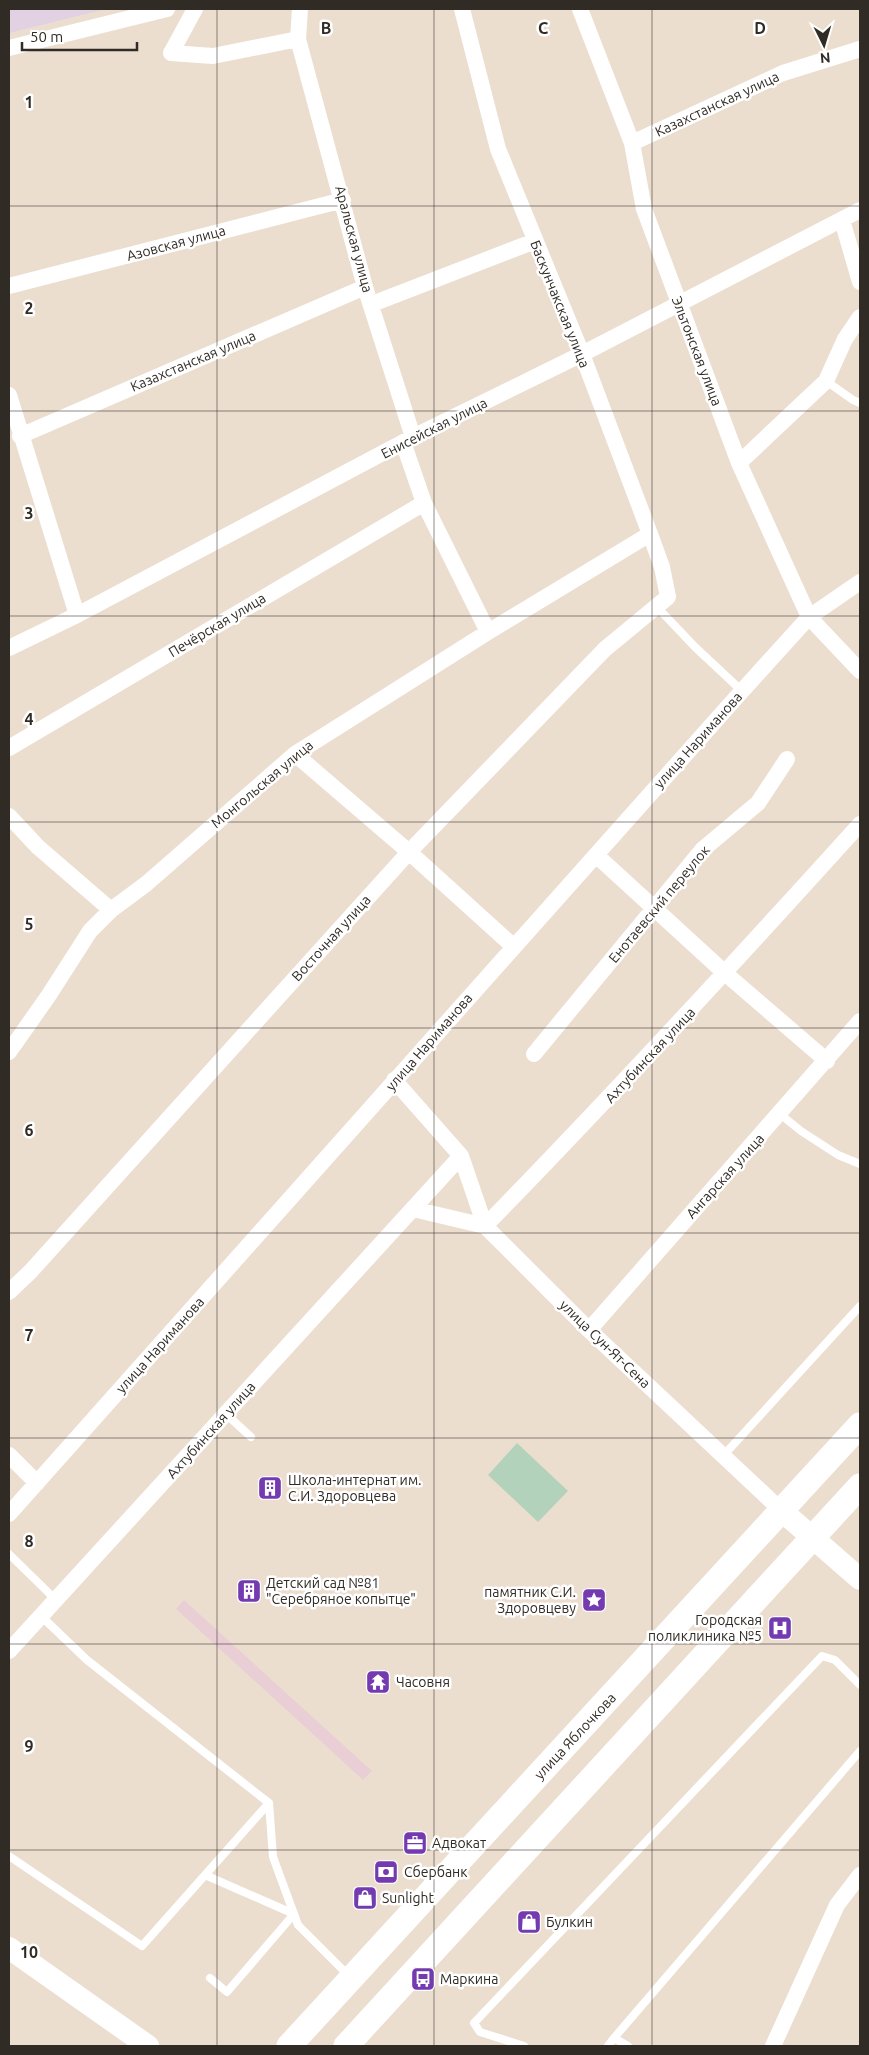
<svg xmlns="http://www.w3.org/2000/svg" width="869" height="2055" viewBox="0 0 869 2055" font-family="Ubuntu,sans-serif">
	<rect width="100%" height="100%" fill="#ecdecf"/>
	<path fill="#e9cfd5" d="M184,1600L372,1771L363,1780L176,1609Z"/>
	<path fill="#e1d1e2" d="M9,9H106L9,33Z"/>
	<path fill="#b3d2bb" d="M517,1443L568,1491L538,1522L488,1475Z"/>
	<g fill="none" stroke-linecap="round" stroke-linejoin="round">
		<path stroke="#fff" stroke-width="8" d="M826,381L853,400L860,403
			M657,607L695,647L742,691
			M780,1114L801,1131L838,1155L860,1164
			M226,1414L251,1437
			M723,1456L860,1306
			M9,1554L56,1600
			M41,1616L87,1660L269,1803L273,1857L298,1925L348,1975
			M9,1856L142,1946L269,1803
			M205,1875L294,1914L227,1992L210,1978
			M614,2038L860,1751
			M524,2046L480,2032L474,2023L822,1656L835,1660L860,1685
			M608,2046L614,2038L628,2046"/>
		<path stroke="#fff" stroke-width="16" d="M195,9L171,53L213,56L298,39L300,9
			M580,9L632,143L644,209L739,463L809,617L860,671
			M298,39L365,287L413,437
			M9,48L167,9
			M632,143L783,73L860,49
			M842,220L860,282
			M9,286L343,200
			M372,304L535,241
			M9,395L77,615
			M20,436L365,287
			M403,442L424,503L488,632
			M739,463L826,381L845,339L860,317
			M9,648L77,615L413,437L582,354L860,210
			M9,748L424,503
			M295,754L409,852L513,946
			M9,816L38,847L111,910
			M596,855L726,974L827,1061
			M9,1052L49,995L90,931L111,910L146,884L295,754L488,632L650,534
			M534,1054L702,850L758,803L787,759
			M394,1080L461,1156L485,1226L589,1330L782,1511
			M413,1209L485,1226C613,1095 737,960 860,824
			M9,1292L30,1272L409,852L605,649L668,597L662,567L650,534L582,354L498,149L462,9
			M589,1330L860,1021
			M9,1455L37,1483
			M9,1514L742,691L809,617L860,582
			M9,1651L461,1156
			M773,2046L837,1905L860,1875"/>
		<path stroke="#fff" stroke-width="22" d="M782,1511L860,1579
			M9,1948L148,2046"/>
		<path stroke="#fff" stroke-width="25" d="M289,2046L860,1425
			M346,2046L860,1486"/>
	</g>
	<path fill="none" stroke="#302b25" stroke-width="1" stroke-opacity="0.55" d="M217,9V2046M434,9V2046M652,9V2046M9,206H860M9,411H860M9,616H860M9,822H860M9,1028H860M9,1233H860M9,1438H860M9,1644H860M9,1850H860"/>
	<defs>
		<symbol id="building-square" viewBox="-11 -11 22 22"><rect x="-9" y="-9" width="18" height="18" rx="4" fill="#743ab0" stroke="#fff"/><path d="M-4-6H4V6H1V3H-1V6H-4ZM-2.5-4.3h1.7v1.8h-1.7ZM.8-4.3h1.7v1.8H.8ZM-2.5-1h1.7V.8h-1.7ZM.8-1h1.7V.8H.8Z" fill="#fff"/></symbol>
		<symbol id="sight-square" viewBox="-11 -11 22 22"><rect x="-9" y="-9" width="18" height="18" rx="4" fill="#743ab0" stroke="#fff"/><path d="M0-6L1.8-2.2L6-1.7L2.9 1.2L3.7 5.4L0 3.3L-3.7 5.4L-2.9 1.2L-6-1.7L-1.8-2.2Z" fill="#fff"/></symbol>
		<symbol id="hospital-square" viewBox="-11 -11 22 22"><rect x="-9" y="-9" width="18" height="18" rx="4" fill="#743ab0" stroke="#fff"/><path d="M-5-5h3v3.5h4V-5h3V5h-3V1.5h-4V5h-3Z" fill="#fff"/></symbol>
		<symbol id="temple-square" viewBox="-11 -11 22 22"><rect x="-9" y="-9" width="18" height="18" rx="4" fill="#743ab0" stroke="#fff"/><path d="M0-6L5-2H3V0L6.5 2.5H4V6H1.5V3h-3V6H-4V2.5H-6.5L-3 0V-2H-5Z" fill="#fff"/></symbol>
		<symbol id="office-square" viewBox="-11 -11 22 22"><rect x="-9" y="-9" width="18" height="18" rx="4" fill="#743ab0" stroke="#fff"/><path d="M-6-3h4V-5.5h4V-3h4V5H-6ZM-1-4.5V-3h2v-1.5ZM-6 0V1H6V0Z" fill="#fff"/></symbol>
		<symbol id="bank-square" viewBox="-11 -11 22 22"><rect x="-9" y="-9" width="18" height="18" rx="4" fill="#743ab0" stroke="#fff"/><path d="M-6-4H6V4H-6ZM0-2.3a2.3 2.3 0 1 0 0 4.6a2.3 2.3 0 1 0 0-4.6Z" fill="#fff"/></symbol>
		<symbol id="shop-square" viewBox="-11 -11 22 22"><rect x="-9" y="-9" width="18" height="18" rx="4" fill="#743ab0" stroke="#fff"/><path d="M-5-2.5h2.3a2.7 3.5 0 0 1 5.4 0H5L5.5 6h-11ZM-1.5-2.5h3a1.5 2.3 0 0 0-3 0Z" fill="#fff"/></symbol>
		<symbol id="bus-square" viewBox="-11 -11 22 22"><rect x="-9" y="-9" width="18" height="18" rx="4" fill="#743ab0" stroke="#fff"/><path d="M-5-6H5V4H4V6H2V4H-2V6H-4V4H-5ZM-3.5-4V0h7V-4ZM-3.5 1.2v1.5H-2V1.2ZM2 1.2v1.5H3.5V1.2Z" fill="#fff"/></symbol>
	</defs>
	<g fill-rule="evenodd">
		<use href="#building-square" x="256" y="1474" width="28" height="28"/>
		<use href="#building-square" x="235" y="1577" width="28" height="28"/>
		<use href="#sight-square" x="580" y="1586" width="28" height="28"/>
		<use href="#hospital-square" x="766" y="1614" width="28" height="28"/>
		<use href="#temple-square" x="364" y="1668" width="28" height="28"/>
		<use href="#office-square" x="401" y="1829" width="28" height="28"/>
		<use href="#bank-square" x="372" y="1858" width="28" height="28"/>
		<use href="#shop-square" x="351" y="1884" width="28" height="28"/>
		<use href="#shop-square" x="515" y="1908" width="28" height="28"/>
		<use href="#bus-square" x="409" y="1965" width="28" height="28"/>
	</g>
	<g text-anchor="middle" stroke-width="5" stroke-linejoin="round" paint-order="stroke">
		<g font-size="14" fill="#302b25" stroke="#fff">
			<text transform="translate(717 104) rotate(-25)" y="5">Казахстанская улица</text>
			<text transform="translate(354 239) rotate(75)" y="5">Аральская улица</text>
			<text transform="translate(176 243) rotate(-15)" y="5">Азовская улица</text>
			<text transform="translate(560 304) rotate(68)" y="5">Баскунчакская улица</text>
			<text transform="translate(697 351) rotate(69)" y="5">Эльтонская улица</text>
			<text transform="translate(193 361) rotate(-23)" y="5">Казахстанская улица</text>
			<text transform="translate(434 428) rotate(-27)" y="5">Енисейская улица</text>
			<text transform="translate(217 625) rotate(-31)" y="5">Печёрская улица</text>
			<text transform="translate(698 740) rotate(-48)" y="5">улица Нариманова</text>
			<text transform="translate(262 784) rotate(-40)" y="5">Монгольская улица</text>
			<text transform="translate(659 904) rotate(-50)" y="5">Енотаевский переулок</text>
			<text transform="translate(331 938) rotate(-48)" y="5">Восточная улица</text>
			<text transform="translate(429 1042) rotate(-49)" y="5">улица Нариманова</text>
			<text transform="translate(650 1055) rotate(-47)" y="5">Ахтубинская улица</text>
			<text transform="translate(725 1176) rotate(-48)" y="5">Ангарская улица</text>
			<text transform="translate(605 1344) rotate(44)" y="5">улица Сун-Ят-Сена</text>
			<text transform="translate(160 1345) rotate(-48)" y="5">улица Нариманова</text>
			<text transform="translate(211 1430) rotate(-48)" y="5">Ахтубинская улица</text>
			<text transform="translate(575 1736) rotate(-47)" y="5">улица Яблочкова</text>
		</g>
		<g font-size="14" fill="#302b25" stroke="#fff" text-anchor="start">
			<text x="288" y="1485">Школа-интернат им.<tspan x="288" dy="16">С.И. Здоровцева</tspan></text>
			<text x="266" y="1588">Детский сад №81<tspan x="266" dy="16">"Серебряное копытце"</tspan></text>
			<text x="576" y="1597" text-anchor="end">памятник С.И.<tspan x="576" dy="16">Здоровцеву</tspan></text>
			<text x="762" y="1625" text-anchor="end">Городская<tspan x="762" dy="16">поликлиника №5</tspan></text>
			<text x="396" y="1687">Часовня</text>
			<text x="432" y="1848">Адвокат</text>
			<text x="404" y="1877">Сбербанк</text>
			<text x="382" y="1903">Sunlight</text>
			<text x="546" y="1927">Булкин</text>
			<text x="440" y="1984">Маркина</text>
		</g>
	</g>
	<g font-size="16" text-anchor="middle" font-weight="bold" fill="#302b25" stroke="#fff" stroke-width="5" stroke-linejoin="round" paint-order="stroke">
		<text x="326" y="34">B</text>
		<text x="543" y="34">C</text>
		<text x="760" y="34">D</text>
		<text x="29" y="108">1</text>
		<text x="29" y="314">2</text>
		<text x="29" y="519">3</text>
		<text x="29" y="725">4</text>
		<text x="29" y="930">5</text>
		<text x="29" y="1136">6</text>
		<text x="29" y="1341">7</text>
		<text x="29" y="1547">8</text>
		<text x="29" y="1752">9</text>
		<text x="29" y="1958">10</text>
	</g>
	<rect width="869" height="2055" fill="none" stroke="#302b25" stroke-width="20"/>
	<g transform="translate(824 45) rotate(175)" stroke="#ffffff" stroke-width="4" paint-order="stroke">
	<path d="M0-4L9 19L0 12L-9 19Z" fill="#302b25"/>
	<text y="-8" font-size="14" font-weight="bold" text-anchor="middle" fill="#302b25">N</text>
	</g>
	<path d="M22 42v8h115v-8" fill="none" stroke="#302b25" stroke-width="2.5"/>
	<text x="30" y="42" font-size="15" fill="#302b25" stroke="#ffffff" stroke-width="4" paint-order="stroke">50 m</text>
</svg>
